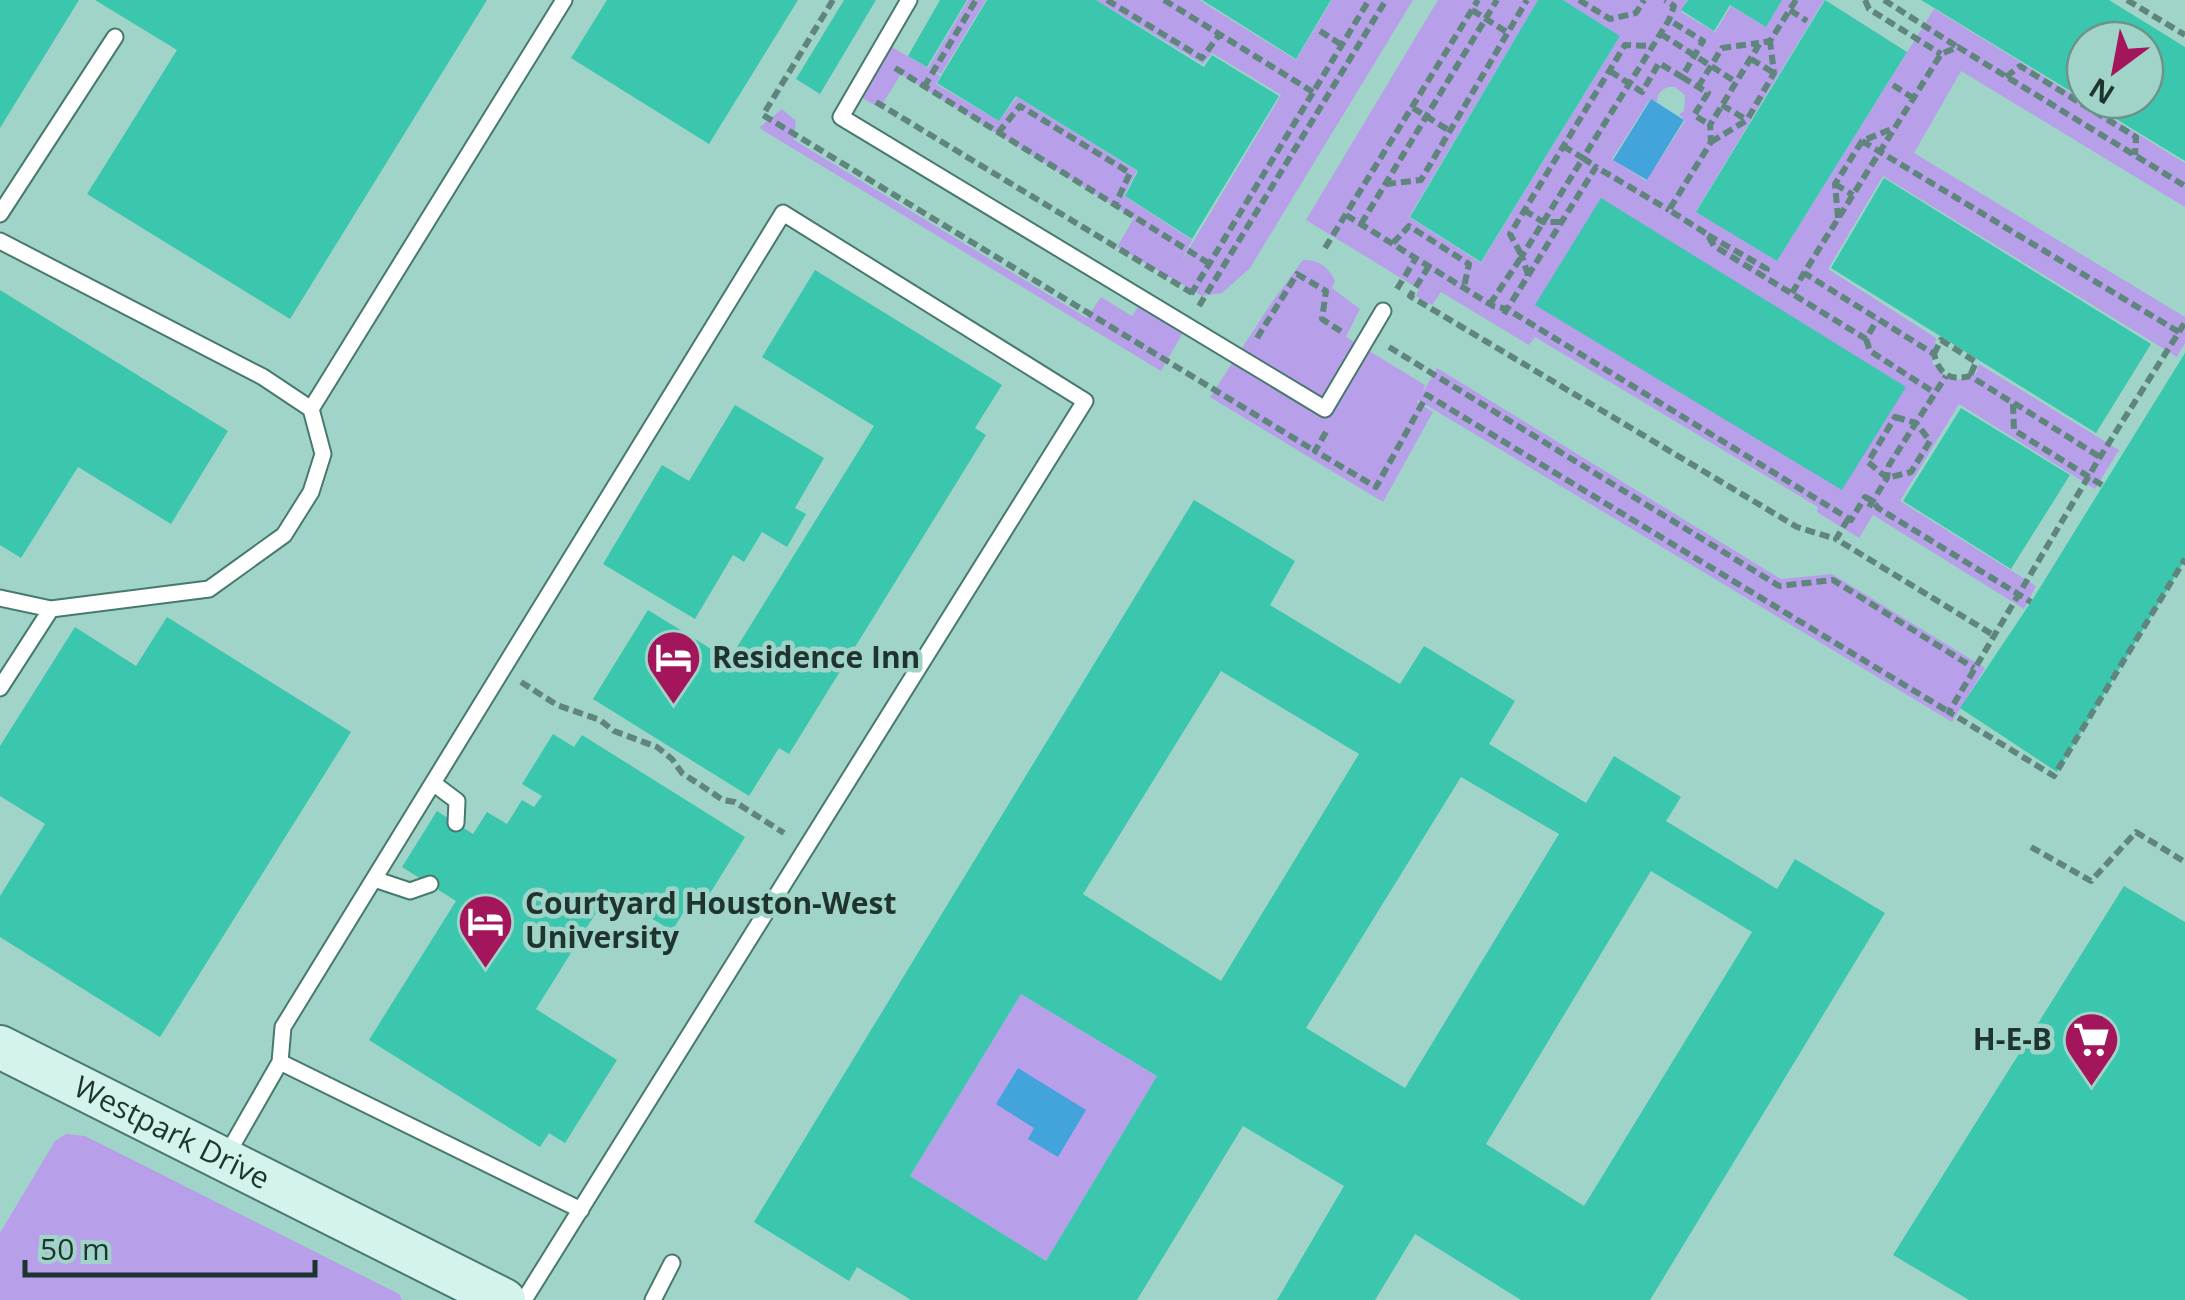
<svg xmlns="http://www.w3.org/2000/svg" width="2185" height="1300" viewBox="0 0 2185 1300" font-family="'Open Sans',sans-serif">
	<rect width="100%" height="100%" fill="#a1d4c8"/>
	<path fill="#b79fea" fill-rule="evenodd" d="M968,0H986L941,74L929,68L940,76L936,84L999,121L1017,97L1137,171L1124,196L1192,240L1180,264L1281,95L1212,53L1203,64L1096,0H1199L1296,60L1332,0H1413L1250,268L1222,293L1202,296L1117,247L1134,218L901,74L880,108L855,94L885,43L928,68Z
		M1438,0H1538L1409,217L1481,263L1620,36L1563,0H1687L1681,12L1715,32L1731,6L1766,27L1782,0H1824L1696,211L1777,261L1934,9L2185,163V207L1961,71L1914,153L2185,317V343L2177,357L1883,176L1828,269L1936,338L1932,363L1953,381L1976,374L1979,364L2119,450L2095,489L1959,404L1900,501L2036,586L2024,609L1873,515L1859,538L1817,512L1818,507L1535,337L1529,345L1441,292L1432,305L1416,296L1419,289L1306,220ZM1668,87H1675L1685,95L1684,111L1679,114L1685,121L1646,181L1612,159L1650,99L1657,102C1657,94 1661,90 1668,87Z
		M782,109L796,121L794,140L1087,318L1101,297L1132,316L1146,295L1190,320L1161,371L759,128Z
		M1303,260C1320,260 1328,267 1335,281L1332,288L1360,309L1346,337L1425,385L1422,394L1437,368L1781,579L1832,574L1985,668L1952,722L1418,400L1417,402L1433,412L1383,502L1210,397L1272,302Z
		M1021,994L1157,1076L1046,1261L910,1176Z
		M66,1134L85,1136L399,1294L402,1300H0V1233L55,1141Z"/>
	<path fill="#43a3db" d="M1651,99L1684,120L1647,180L1613,160Z
		M1018,1068L1086,1110L1058,1157L1028,1139L1034,1128L996,1104Z"/>
	<path fill="#3bc6ae" fill-rule="evenodd" d="M0,0H79L0,128Z
		M95,0H487L290,319L87,194L177,50Z
		M607,0H798L709,144L571,58Z
		M844,0H876L820,94L796,79Z
		M940,0H967L927,67L908,56Z
		M987,0H1096L1204,67L1212,55L1279,96L1192,239L1125,196L1138,171L1016,96L999,121L937,83Z
		M1202,0H1331L1296,59Z
		M1538,0H1563L1620,36L1481,262L1410,217Z
		M1688,0H1782L1766,27L1730,5L1714,31L1681,10Z
		M1825,0L1907,52L1777,261L1696,212Z
		M1921,0H2109L2185,47V161L2085,100H2145V40H2085V100Z
		M1884,178L2151,344L2096,433L1831,268Z
		M1601,198L1906,387L1842,490L1535,305Z
		M815,270L1002,385L975,428L986,435L789,754L779,748L749,796L593,699L648,610L729,660L874,426L762,357Z
		M0,290L228,431L171,524L78,467L21,558L0,545Z
		M2185,353V560L2057,772L1960,708L2031,602Z
		M735,405L824,458L795,508L806,514L787,547L762,532L744,562L733,555L695,619L603,564L662,465L689,481Z
		M1961,408L2070,475L2011,569L1903,501Z
		M1194,500L1295,561L1270,605L1400,684L1424,646L1515,701L1489,744L1586,803L1614,756L1681,797L1666,821L1777,889L1795,859L1885,913L1650,1300H1521L1415,1234L1375,1300H1277L1344,1186L1243,1126L1137,1300H911L857,1267L849,1281L754,1222ZM1221,671L1359,754L1221,981L1083,894ZM1461,777L1559,834L1405,1088L1306,1028ZM1651,871L1752,932L1584,1206L1486,1144ZM1021,994L1157,1076L1046,1261L910,1176Z
		M167,617L351,732L160,1037L0,937V896L45,824L0,796V746L75,627L136,666Z
		M553,734L574,747L582,735L745,837L707,898L696,892L672,931L609,892L536,1009L617,1060L565,1143L549,1133L540,1147L369,1040L456,901L402,867L437,811L473,834L487,812L507,824L522,800L534,807L542,796L522,784Z
		M2124,886L2185,922V1300H1969L1893,1255Z"/>
	<g fill="none" stroke-linecap="round" stroke-linejoin="round">
		<defs>
			<path id="lane" d="M909,0L841,117L1325,409L1383,311
				M0,214L115,37
				M0,241L263,377L311,409L323,454L311,492L284,535L209,589L51,609L0,598
				M311,409L564,0
				M0,688L51,609
				M433,783L457,801L456,823
				M374,879L410,891L430,884
				M280,1062L581,1210
				M225,1158L280,1062L283,1027L783,213L1085,401L524,1300
				M653,1300L672,1263"/>
			<g id="secondary">
				<path id="s1" d="M0,1047L504,1300"/>
			</g>
		</defs>
		<use href="#lane" stroke="#47796e" stroke-width="19"/>
		<use href="#secondary" stroke="#47796e" stroke-width="46"/>
		<path stroke="#60857c" stroke-width="6" stroke-dasharray="10 5" stroke-linecap="butt" d="M833,0L763,115L1315,451
			M1107,0L1202,58L1220,34
			M1164,0L1313,92
			M1579,0L1610,19L1636,13L1644,0
			M1796,0L1770,41L1760,43L1710,125L1711,142L1669,210L1707,234L1714,246L1866,339L1877,320
			M1865,0L1869,9L1941,54
			M1884,0L1956,46
			M2127,0L2185,35
			M1472,10L1508,33
			M1790,10L1807,21
			M1320,31L1342,45
			M1661,34L1736,82
			M1751,59L1774,73
			M895,68L1210,264
			M1610,71L1642,92L1659,63L1682,77L1703,41L1669,20
			M1682,77L1708,93L1694,115L1710,125
			M2006,77L2020,66L2136,137L2135,155
			M1893,85L1913,98
			M924,87L976,0
			M1698,87L1722,48L1759,43
			M876,102L1192,293
			M1722,105L1747,120
			M1413,108L1450,131
			M998,133L1020,106L1130,173L1115,205
			M1862,141L2179,332L2100,457L1949,712L2054,776L2185,559
			M1711,142L1747,120L1774,73L1770,41
			M1563,146L1583,158L1669,20L1674,6L1665,0
			M1386,184L1421,180L1527,0
			M1835,184L1853,195
			M1524,210L1543,222H1561
			M1346,215L1493,306L1507,309L1851,520L1865,497L1873,501L1878,508L2031,602
			M1838,218L1835,184L1862,141L1892,129
			M1361,224L1497,0
			M1708,235L1767,269L1763,276
			M1393,243L1409,226L1469,264L1464,287
			M1325,248L1478,0
			M1429,266L1410,296L1797,527L1836,539
			M1528,275L1522,256L1583,158L1596,167
			M1397,289L1416,258
			M1792,293L1804,273
			M1191,294L1369,0
			M1490,304L1522,256L1510,234L1625,45L1653,46
			M1199,306L1386,0
			M1504,314L1596,167L1669,210
			M2179,332L2185,322
			M1257,338L1297,274L1326,291L1322,319L1342,332L1341,334
			M1866,339L1870,351L1935,393
			M1389,347L1779,586L1833,580L1974,668
			M1934,354L1941,340L1976,362L1970,376
			M2014,403L2100,457
			M1895,417L1916,423L1930,441L1911,472L1887,478L1868,462Z
			M1326,432L1315,451L1376,487L1427,395L1949,712
			M2102,485L2014,430L2013,403L1970,376C1949,381 1940,375 1934,354L1804,273L1941,54L1958,47L2185,186
			M1869,507L1887,478L1889,465L1946,376
			M1848,519L1836,539L1995,636
			M521,682L557,705L600,720L614,731L657,747L672,759L682,773L711,792L723,800L735,802L784,833
			M2031,847L2091,881L2136,832L2185,862"/>
		<use href="#lane" stroke="#fff" stroke-width="15"/>
		<use href="#secondary" stroke="#d4f3ec" stroke-width="42"/>
	</g>
	<defs>
		<symbol id="hotel-pin" viewBox="-11 -11 22 30"><path d="M0 17L-7.5 6A9.5 9.5 0 1 1 7.5 6Z" fill="#a4165b" stroke="#a1d4c8"/><path d="M-6-4.5h1.5V1H6V5H4.5V3h-9V5H-6ZM-4 0a1.8 1.8 0 1 1 3.6 0ZM.5 0V-2.5h3Q6-2.5 6 0Z" fill="#fff"/></symbol>
		<symbol id="supermarket-pin" viewBox="-11 -11 22 30"><path d="M0 17L-7.5 6A9.5 9.5 0 1 1 7.5 6Z" fill="#a4165b" stroke="#a1d4c8"/><path d="M-6-5.5h2.5l.6 2H6L4.5 2H-2.5L-4.4-4H-6ZM-1.5 3.2a1.3 1.3 0 1 0 .1 0ZM3 3.2a1.3 1.3 0 1 0 .1 0Z" fill="#fff"/></symbol>
	</defs>
	<g fill-rule="evenodd">
		<use href="#hotel-pin" x="642" y="626" width="63" height="86"/>
		<use href="#hotel-pin" x="454" y="890" width="63" height="86"/>
		<use href="#supermarket-pin" x="2060" y="1008" width="63" height="86"/>
	</g>
	<g text-anchor="middle" stroke-width="9" stroke-linejoin="round" paint-order="stroke">
		<g font-size="30" font-weight="bold" fill="#1f342f" stroke="#a1d4c8" text-anchor="start">
			<text x="712" y="668">Residence Inn</text>
			<text x="525" y="914">Courtyard Houston-West<tspan x="525" dy="34">University</tspan></text>
			<text x="2052" y="1050" text-anchor="end">H-E-B</text>
		</g>
		<g font-size="30" fill="#1f342f" stroke="#a1d4c8">
			<text dy="10" stroke="none"><textPath href="#s1" startOffset="192">Westpark Drive</textPath></text>
		</g>
	</g>
	<g transform="translate(2115 70) rotate(212)"><circle r="48" fill="#a1d4c8" stroke="#6d948b" stroke-width="2.5"/>
	<path d="M0-8L18 38L0 25L-18 38Z" fill="#a4165b"/>
	<text y="-15" font-size="28" font-weight="bold" text-anchor="middle" fill="#1f342f">N</text>
	</g>
	<path d="M25 1260v15h290v-15" fill="none" stroke="#1f342f" stroke-width="5"/>
	<text x="40" y="1260" font-size="30" fill="#1f342f" stroke="#a1d4c8" stroke-width="8" paint-order="stroke">50 m</text>
</svg>
